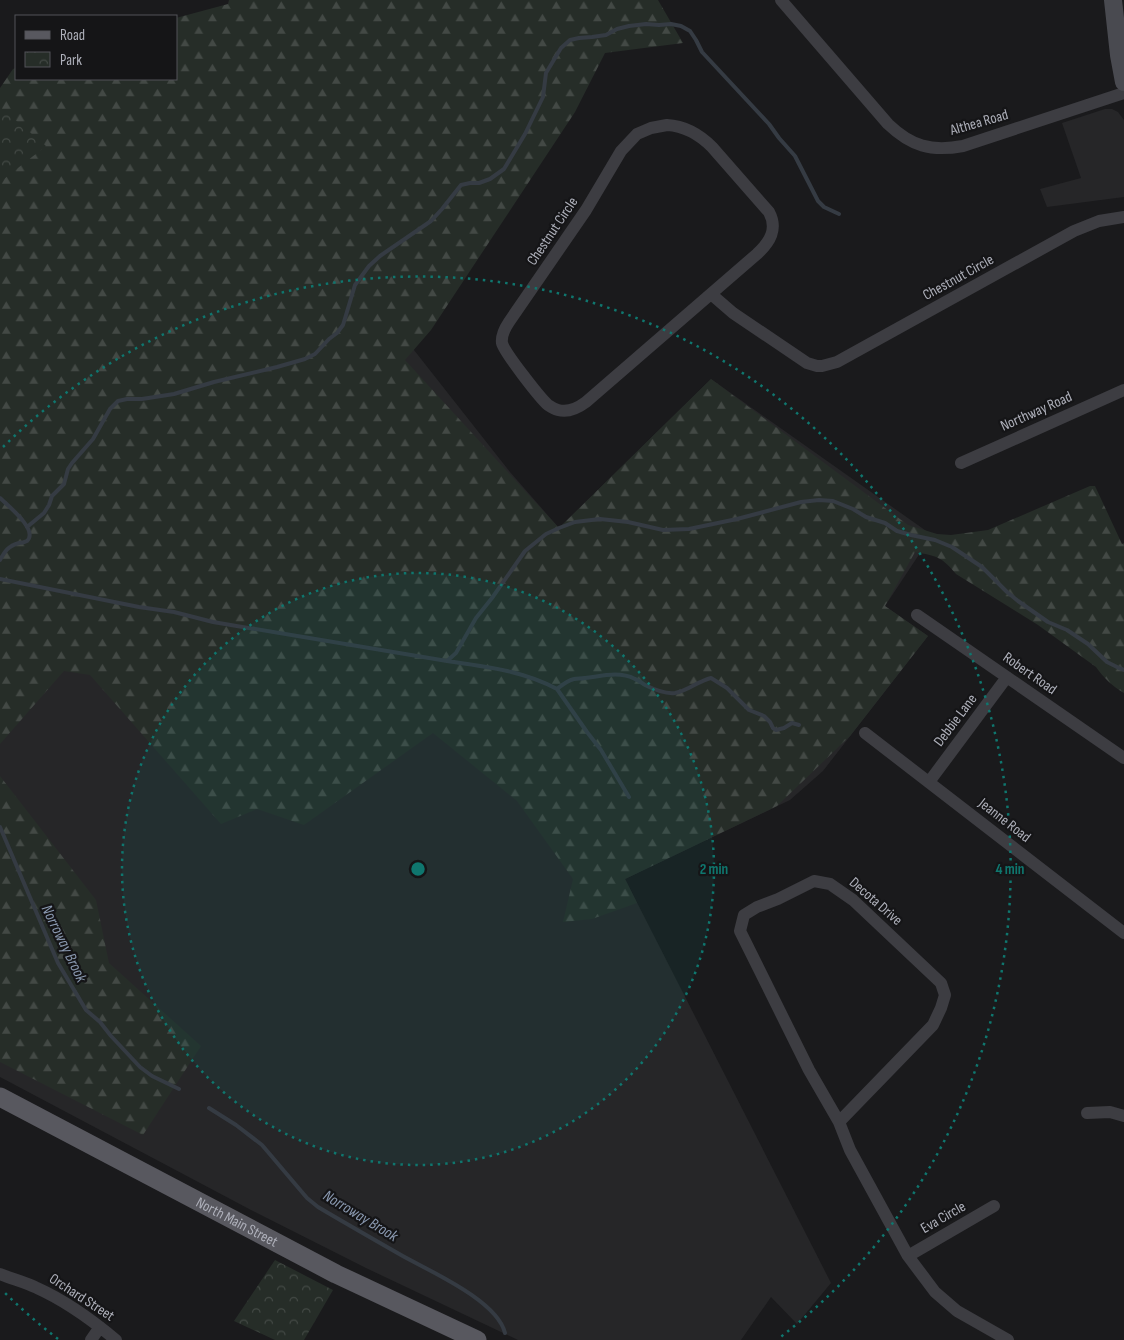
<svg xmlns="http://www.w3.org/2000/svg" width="1124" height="1340" viewBox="0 0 1124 1340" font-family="'Sofia Sans Condensed',sans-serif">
	<defs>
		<pattern id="forest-firs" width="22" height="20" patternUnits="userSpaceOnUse" patternTransform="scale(1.25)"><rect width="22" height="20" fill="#262d28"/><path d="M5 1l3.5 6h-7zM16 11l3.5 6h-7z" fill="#434945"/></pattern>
		<pattern id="park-crowns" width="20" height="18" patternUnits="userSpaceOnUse" patternTransform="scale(1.25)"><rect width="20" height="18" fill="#262d28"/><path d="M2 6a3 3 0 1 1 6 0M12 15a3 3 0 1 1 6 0" fill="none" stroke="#434945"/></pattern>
	</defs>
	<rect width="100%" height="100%" fill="#1a1a1c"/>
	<path fill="#262628" d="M1105,109H1112L1118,112L1124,120V197L1047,207L1040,189L1081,178L1062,123Z
		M233,120L510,472L559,528L711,379L932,535L885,606L928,636L823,771L790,800L625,879L831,1283L797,1324L771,1297L741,1340H518L366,1268L251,1210L0,1077V719Z"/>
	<path fill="url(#forest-firs)" d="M229,0H658L683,43L605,53L575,112L431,330L405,360L559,528L711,379L908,525L937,534L951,535L988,530L1090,486H1095L1122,544L1124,543V693C1113,687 1103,677 1096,667L1038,625L956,574C942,557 937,556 915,552L885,606L928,636L850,736L777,806L625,879L637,903L592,919L563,922L573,879L517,801L433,733L304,825L257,809L221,824L90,675L64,671L0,744V88L13,69L16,68V79H176V18L228,4Z
		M0,776L96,900L109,963L201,1046L143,1135L0,1062Z"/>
	<path fill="url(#park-crowns)" d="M0,107L46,146L0,182Z
		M275,1260L333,1290L304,1340H275L234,1321Z"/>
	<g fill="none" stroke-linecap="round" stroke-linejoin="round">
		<path stroke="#353b43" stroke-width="4" d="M0,498C7,505 39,530 27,541C25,542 22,543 19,543C8,546 5,551 0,560
			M27,527L44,513L49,505L52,496L64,484L68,469L72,463L93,439L110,409L118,401L127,399H142L174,394L214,382L277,367L305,359L315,354L329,339L337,333L343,325L355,285L369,266L380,256L431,221L442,209L461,185L470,183H479L490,179L504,169L525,134L543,97L546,73L561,48L570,40L579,38L592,37L606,35L617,29L629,26L646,24L659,25L671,24L681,26L690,31L696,40L702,52L769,124L779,138L795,156L818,201L824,207L839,214
			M0,579L139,607L174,612L213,622L447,661L456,653L476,618L492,598L525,551L546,534L559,528L575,522L600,519L628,522L663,530L689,529L737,519L801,502L819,500L833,501L853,509L866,517L885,523L897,531L911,535L935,540L952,547L982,567L1007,592L1018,601L1048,622L1067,630L1088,644L1107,662L1119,668L1124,670
			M447,661C485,667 522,670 557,689C562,685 568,680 574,679C577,678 581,679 585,678C602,676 619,671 635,679C639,680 641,683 645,685C653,689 666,694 675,693C688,691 698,681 711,678L727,688L749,710L764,716L770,722L773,728L776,730L784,728L792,723L799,725
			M557,689L587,732L601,750L629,797
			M0,827L58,963L86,1010L100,1022L111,1036L140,1067L152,1076L179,1089
			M209,1108L236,1125L262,1145L307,1198L318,1207C345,1223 373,1239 401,1255C429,1271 497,1300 505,1333"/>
		<path stroke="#3d3d42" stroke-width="12" d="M781,0L888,124C911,146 931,152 963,146L1124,93
			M667,125C685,126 699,134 712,147L769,212C778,229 770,242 757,254L586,402C578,408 569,413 558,410C554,409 551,407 548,405C540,398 504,352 502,343C501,336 505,328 509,322L586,210L621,151L637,134L651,128Z
			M711,294L733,313L807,363L817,366H822L837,362L1074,231L1099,221L1124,217
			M961,463L1124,390
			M917,615L1124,758
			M865,733L1124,933
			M929,782L1007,677
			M1087,1113L1110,1112L1124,1116
			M839,1122L933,1025L941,1008L945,995L941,983L853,900L830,884L814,881L778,899L757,907L744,915L740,931L809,1070L839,1122L850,1150L908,1256L935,1292L957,1311L1008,1340
			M908,1256L994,1206
			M0,1274C12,1279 25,1282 37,1288C66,1301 92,1320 116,1340
			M91,1340L100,1327"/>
		<path stroke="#494a50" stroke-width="18" d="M1113,0L1119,55L1124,82"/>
		<path stroke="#58585f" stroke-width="19" id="s1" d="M0,1097L336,1274L477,1340"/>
	</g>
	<circle cx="418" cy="869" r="296" fill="#0f766e" fill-opacity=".12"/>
	<g fill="none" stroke="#0f766e" stroke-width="2.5" stroke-dasharray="2.5 5">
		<circle cx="418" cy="869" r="296"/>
		<path d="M58 1339A592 592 0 0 1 3 1291M3 447A592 592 0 1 1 778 1339"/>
	</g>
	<g text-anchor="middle" stroke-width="4.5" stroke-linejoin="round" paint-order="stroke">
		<g font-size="15" fill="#aeb0ba" stroke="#151517">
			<text transform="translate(979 122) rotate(-16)" y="5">Althea Road</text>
			<text transform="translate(552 231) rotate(-56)" y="5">Chestnut Circle</text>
			<text transform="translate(958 277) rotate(-29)" y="5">Chestnut Circle</text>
			<text transform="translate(1036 411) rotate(-24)" y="5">Northway Road</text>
			<text transform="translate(1030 673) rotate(35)" y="5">Robert Road</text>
			<text transform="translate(955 720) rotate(-53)" y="5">Debbie Lane</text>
			<text transform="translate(1005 820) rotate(38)" y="5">Jeanne Road</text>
			<text transform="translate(876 901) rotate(41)" y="5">Decota Drive</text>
			<text transform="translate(943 1217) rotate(-30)" y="5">Eva Circle</text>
			<text dy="5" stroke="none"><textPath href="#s1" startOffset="268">North Main Street</textPath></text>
			<text transform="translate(82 1297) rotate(33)" y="5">Orchard Street</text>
		</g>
		<g font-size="16" font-style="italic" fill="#8a99b0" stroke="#151517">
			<text transform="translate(65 943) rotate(64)" y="6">Norroway Brook</text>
			<text transform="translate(361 1215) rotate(31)" y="6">Norroway Brook</text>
		</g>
	</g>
	<circle cx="418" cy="869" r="8" fill="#0f766e" stroke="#151517" stroke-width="2.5"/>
	<g font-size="15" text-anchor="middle" font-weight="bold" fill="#0f766e" stroke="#151517" stroke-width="4.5" stroke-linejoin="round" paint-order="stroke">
		<text x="714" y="874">2 min</text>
		<text x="1010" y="874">4 min</text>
	</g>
	<rect x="15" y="15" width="162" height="65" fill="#151517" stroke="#525358"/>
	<rect x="25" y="31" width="25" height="8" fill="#58585f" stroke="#525358"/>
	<text x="60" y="40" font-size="15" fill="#aeb0ba">Road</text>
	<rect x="25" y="52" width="25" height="15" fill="url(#park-crowns)" stroke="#525358"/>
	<text x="60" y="65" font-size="15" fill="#aeb0ba">Park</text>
</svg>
